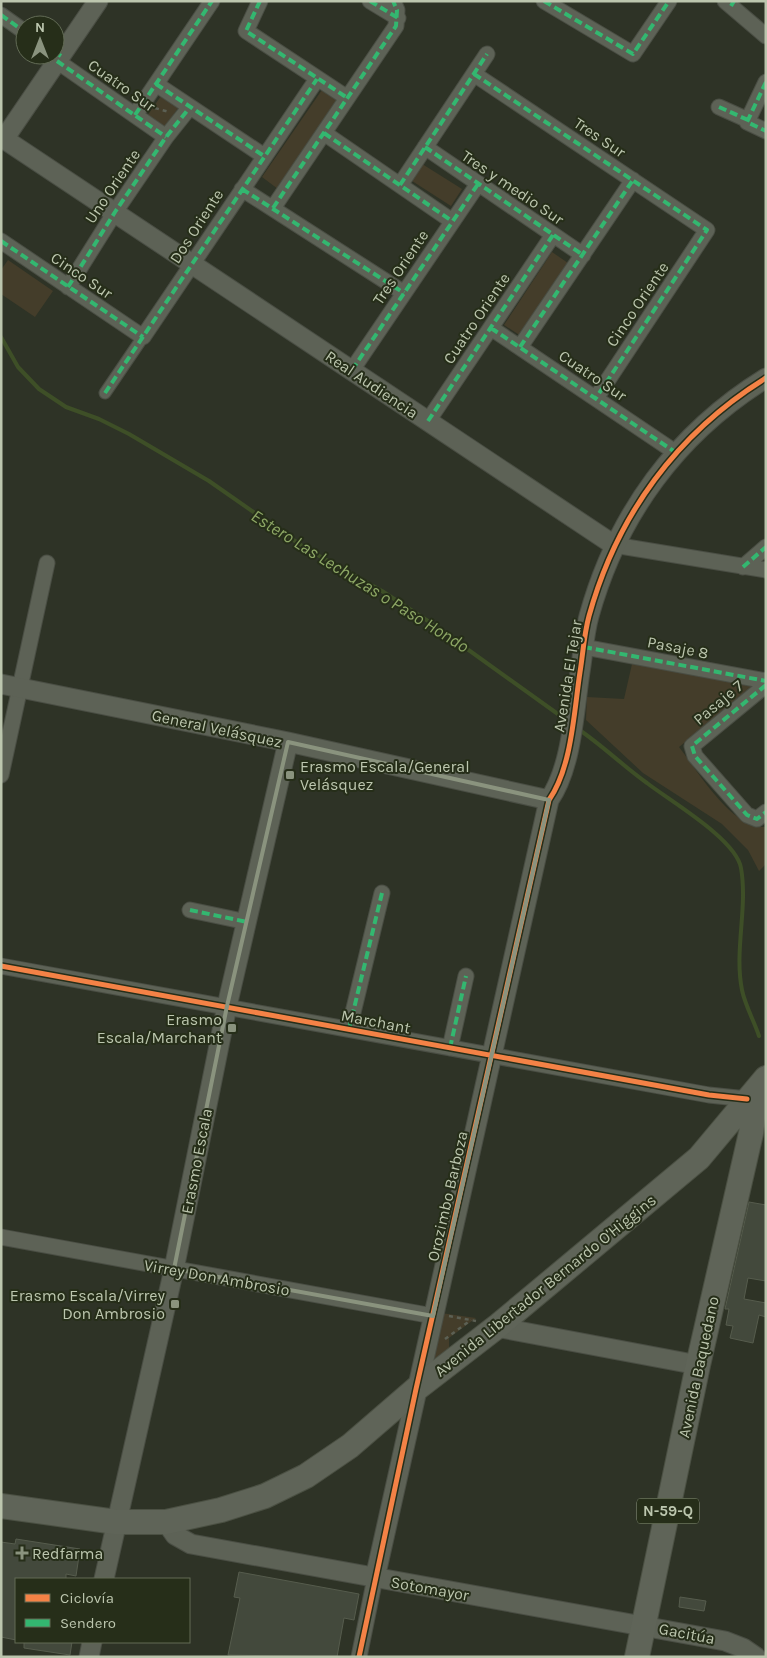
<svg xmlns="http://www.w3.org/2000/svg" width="767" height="1658" viewBox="0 0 767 1658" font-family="Karla,sans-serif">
	<rect width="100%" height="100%" fill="#2e3326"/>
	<path fill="#443d2a" d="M324,87L340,98L278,189L262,177Z
		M161,96L178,108L165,128L147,116Z
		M419,162L462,189L451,206L409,179Z
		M552,252L568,263L521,336L504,325Z
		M8,260L53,291L35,317L1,294V270Z
		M632,664L757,685L679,747C698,771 732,830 766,827V864L759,871L748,850L722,824L643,773L586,720L587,697L624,699Z
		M441,1313L476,1318L449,1338V1351L430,1367Z"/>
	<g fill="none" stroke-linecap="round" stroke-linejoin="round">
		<path stroke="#3e4f27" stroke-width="4" d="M1,337L18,367L39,389L66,407L99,419L129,434L209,481L305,548L382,591L431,623L569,722
			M578,729C602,745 623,766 647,783C670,801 736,839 741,868C748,908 734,950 742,990C745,1005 754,1021 759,1036"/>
	</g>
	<path fill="#43493c" stroke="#565c4d" d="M749,1202L766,1205V1281L748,1278L744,1299L766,1303V1317L759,1315L753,1343L730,1338L733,1326L726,1325L729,1309H725Z
		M16,1539L80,1549L76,1576L66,1574V1579H16V1640L1,1637V1542L15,1544Z
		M239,1572L359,1594L354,1620L344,1618L337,1657L228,1655L240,1598L234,1597Z
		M680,1597L706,1601L704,1611L679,1607Z
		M24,1642H72L70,1655L24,1648Z"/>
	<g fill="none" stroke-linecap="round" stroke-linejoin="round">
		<defs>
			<path id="pedestrian" d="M105,393L143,337"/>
			<path id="minor" d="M260,1L246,31L346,97
				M370,1L398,18
				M544,1L633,54L669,1
				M725,1L766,36
				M1,15L25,32
				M57,61L166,137
				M474,74L707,230L596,398
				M766,82L747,122L766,131
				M156,84L264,156
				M719,107L748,120
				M135,115L212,1
				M324,133L452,221
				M425,147L583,255
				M400,185L487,54
				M242,189L404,293
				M273,208L396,26L397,10L393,1
				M1,241L143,337L317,79
				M68,287L115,212L166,137L190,107
				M491,328L675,452
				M520,347L633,180
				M352,370L478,184
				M428,421L553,235
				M614,545L766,570
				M743,567L766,547
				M584,647L766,681
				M766,685L692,746L695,756L747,815L757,819L766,812
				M1,775L47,563
				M190,910L247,922
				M1,966L709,1095L747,1099
				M349,1029L382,893
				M450,1048L466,976
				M1,1237L433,1316
				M359,1657L375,1578"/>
			<path id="tertiary" d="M1,137L614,545
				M4,139L98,1
				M1,684L288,742L549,800
				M496,1327L698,1365
				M166,1522L175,1535L191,1544L725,1641L743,1648L756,1657
				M375,1578L549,800C572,767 574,711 580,672C583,654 584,634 589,616C617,515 677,433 766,378
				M104,1579L174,1269L227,1006L288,742
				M89,1657L92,1642"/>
			<path id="primary" d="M1,1506L116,1522H166L221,1510L265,1496L306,1476L350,1446L416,1389L499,1325L699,1158L766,1078
				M637,1657L698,1365L751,1133L754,1111L762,1088"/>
		</defs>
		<use href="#pedestrian" stroke="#4a4e44" stroke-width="13"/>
		<use href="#minor" stroke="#4a4e44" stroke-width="17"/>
		<use href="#tertiary" stroke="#4a4e44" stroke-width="21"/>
		<use href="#primary" stroke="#4b5043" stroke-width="26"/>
		<path stroke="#5c6054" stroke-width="2.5" stroke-dasharray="4 4" stroke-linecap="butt" d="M155,108L169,112
			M449,1316L476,1321
			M445,1339L471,1320"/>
		<use href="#pedestrian" stroke="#5d6256" stroke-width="11"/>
		<use href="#minor" stroke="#5d6256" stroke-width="15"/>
		<use href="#tertiary" stroke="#5d6256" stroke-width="19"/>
		<use href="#primary" stroke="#5f6458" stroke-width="24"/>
		<path stroke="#33b770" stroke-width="4" stroke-dasharray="8 4" stroke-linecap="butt" d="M260,1L246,31L346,97
			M370,1L398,18
			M544,1L633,54L669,1
			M731,6L734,1
			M1,15L25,32
			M55,52L61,56
			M57,61L166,137
			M474,74L707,230L596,398
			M766,82L747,122L766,131
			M156,84L264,156
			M719,107L748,120
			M135,115L212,1
			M324,133L452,221
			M425,147L583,255
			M400,185L487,54
			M242,189L404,293
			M273,208L396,26L397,10L393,1
			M1,241L143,337
			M68,287L115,212L166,137L190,107
			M491,328L675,452
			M520,347L633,180
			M352,370L478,184
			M105,393L317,79
			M428,421L553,235
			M743,567L766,547
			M584,647L766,681
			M766,685L692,746L695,756L747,815L757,819L766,812
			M190,910L247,922
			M349,1029L382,893
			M450,1048L466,976"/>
		<defs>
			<path id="cycleway" d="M1,966L709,1095L747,1099
				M359,1657L416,1389L549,800C572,767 574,711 580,672C583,654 584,634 589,616C617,515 677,433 766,378"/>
		</defs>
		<use href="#cycleway" stroke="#262e19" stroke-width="8"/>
		<use href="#cycleway" stroke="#f48246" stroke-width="5"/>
	</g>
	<path fill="none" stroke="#8a937e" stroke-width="4" stroke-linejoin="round" d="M288,742L549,800L433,1316L174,1269L227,1006Z"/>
	<g fill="#8a937e" stroke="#262e19" stroke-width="2">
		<rect x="285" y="770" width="10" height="10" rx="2.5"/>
		<rect x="227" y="1023" width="10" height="10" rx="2.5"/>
		<rect x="170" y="1299" width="10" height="10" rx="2.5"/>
		<path d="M19.5 1545.5h5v5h5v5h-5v5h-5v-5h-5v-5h5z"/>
	</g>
	<g text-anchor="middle" stroke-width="4" stroke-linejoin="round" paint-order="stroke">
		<rect fill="#262e19" stroke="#8f9881" stroke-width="1" x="637" y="1498.5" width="62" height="25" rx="4"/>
		<g font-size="15" font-weight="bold" fill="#bcc6ae">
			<text x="668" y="1516">N-59-Q</text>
		</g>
		<g font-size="16" fill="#bcc6ae" stroke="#262e19">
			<text transform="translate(122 85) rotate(35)" y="6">Cuatro Sur</text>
			<text transform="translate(600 137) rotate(34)" y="6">Tres Sur</text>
			<text transform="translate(112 186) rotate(-56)" y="6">Uno Oriente</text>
			<text transform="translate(513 187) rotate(34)" y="6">Tres y medio Sur</text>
			<text transform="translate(196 226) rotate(-57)" y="6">Dos Oriente</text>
			<text transform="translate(400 267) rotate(-56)" y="6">Tres Oriente</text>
			<text transform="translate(82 275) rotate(34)" y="6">Cinco Sur</text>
			<text transform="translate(637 304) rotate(-56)" y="6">Cinco Oriente</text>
			<text transform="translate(476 318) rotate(-56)" y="6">Cuatro Oriente</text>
			<text transform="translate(593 375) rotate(34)" y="6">Cuatro Sur</text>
			<text transform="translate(372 384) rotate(34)" y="6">Real Audiencia</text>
			<text transform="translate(678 647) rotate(11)" y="6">Pasaje 8</text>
			<text transform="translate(567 676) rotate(-81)" y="6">Avenida El Tejar</text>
			<text transform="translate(718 702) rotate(-40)" y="6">Pasaje 7</text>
			<text transform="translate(217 728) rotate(12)" y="6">General Velásquez</text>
			<text transform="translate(376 1021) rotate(11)" y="6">Marchant</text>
			<text transform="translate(196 1161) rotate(-79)" y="6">Erasmo Escala</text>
			<text transform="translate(447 1196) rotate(-77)" y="6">Orozimbo Barboza</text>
			<text transform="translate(217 1277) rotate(10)" y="6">Virrey Don Ambrosio</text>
			<text transform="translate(545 1285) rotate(-39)" y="6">Avenida Libertador Bernardo O'Higgins</text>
			<text transform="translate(698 1367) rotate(-78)" y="6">Avenida Baquedano</text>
			<text transform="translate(430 1588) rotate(10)" y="6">Sotomayor</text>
			<text transform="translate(687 1633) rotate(11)" y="6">Gacitúa</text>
		</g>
		<g font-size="16" fill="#bcc6ae" stroke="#262e19" text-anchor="start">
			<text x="300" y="772">Erasmo Escala/General<tspan x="300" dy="18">Velásquez</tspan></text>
			<text x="222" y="1025" text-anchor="end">Erasmo<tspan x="222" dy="18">Escala/Marchant</tspan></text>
			<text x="165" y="1301" text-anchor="end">Erasmo Escala/Virrey<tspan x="165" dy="18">Don Ambrosio</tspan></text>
			<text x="32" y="1559">Redfarma</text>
		</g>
		<g font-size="18" font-style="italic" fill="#8da765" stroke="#262e19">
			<text transform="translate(360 581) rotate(32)" y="6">Estero Las Lechuzas o Paso Hondo</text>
		</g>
	</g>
	<rect width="767" height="1658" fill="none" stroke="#bcc6ae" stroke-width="5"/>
	<rect x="15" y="1578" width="175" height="65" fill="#262e19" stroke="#626b55"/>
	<rect x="25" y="1594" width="25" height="8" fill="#f48246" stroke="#626b55"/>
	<text x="60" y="1603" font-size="15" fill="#bcc6ae">Ciclovía</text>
	<rect x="25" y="1619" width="25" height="8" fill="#33b770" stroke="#626b55"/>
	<text x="60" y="1628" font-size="15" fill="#bcc6ae">Sendero</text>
	<g transform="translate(40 40)"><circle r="24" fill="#262e19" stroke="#626b55"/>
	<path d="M0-4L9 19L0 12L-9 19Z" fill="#8a937e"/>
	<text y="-8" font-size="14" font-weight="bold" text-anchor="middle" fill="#bcc6ae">N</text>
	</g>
</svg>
